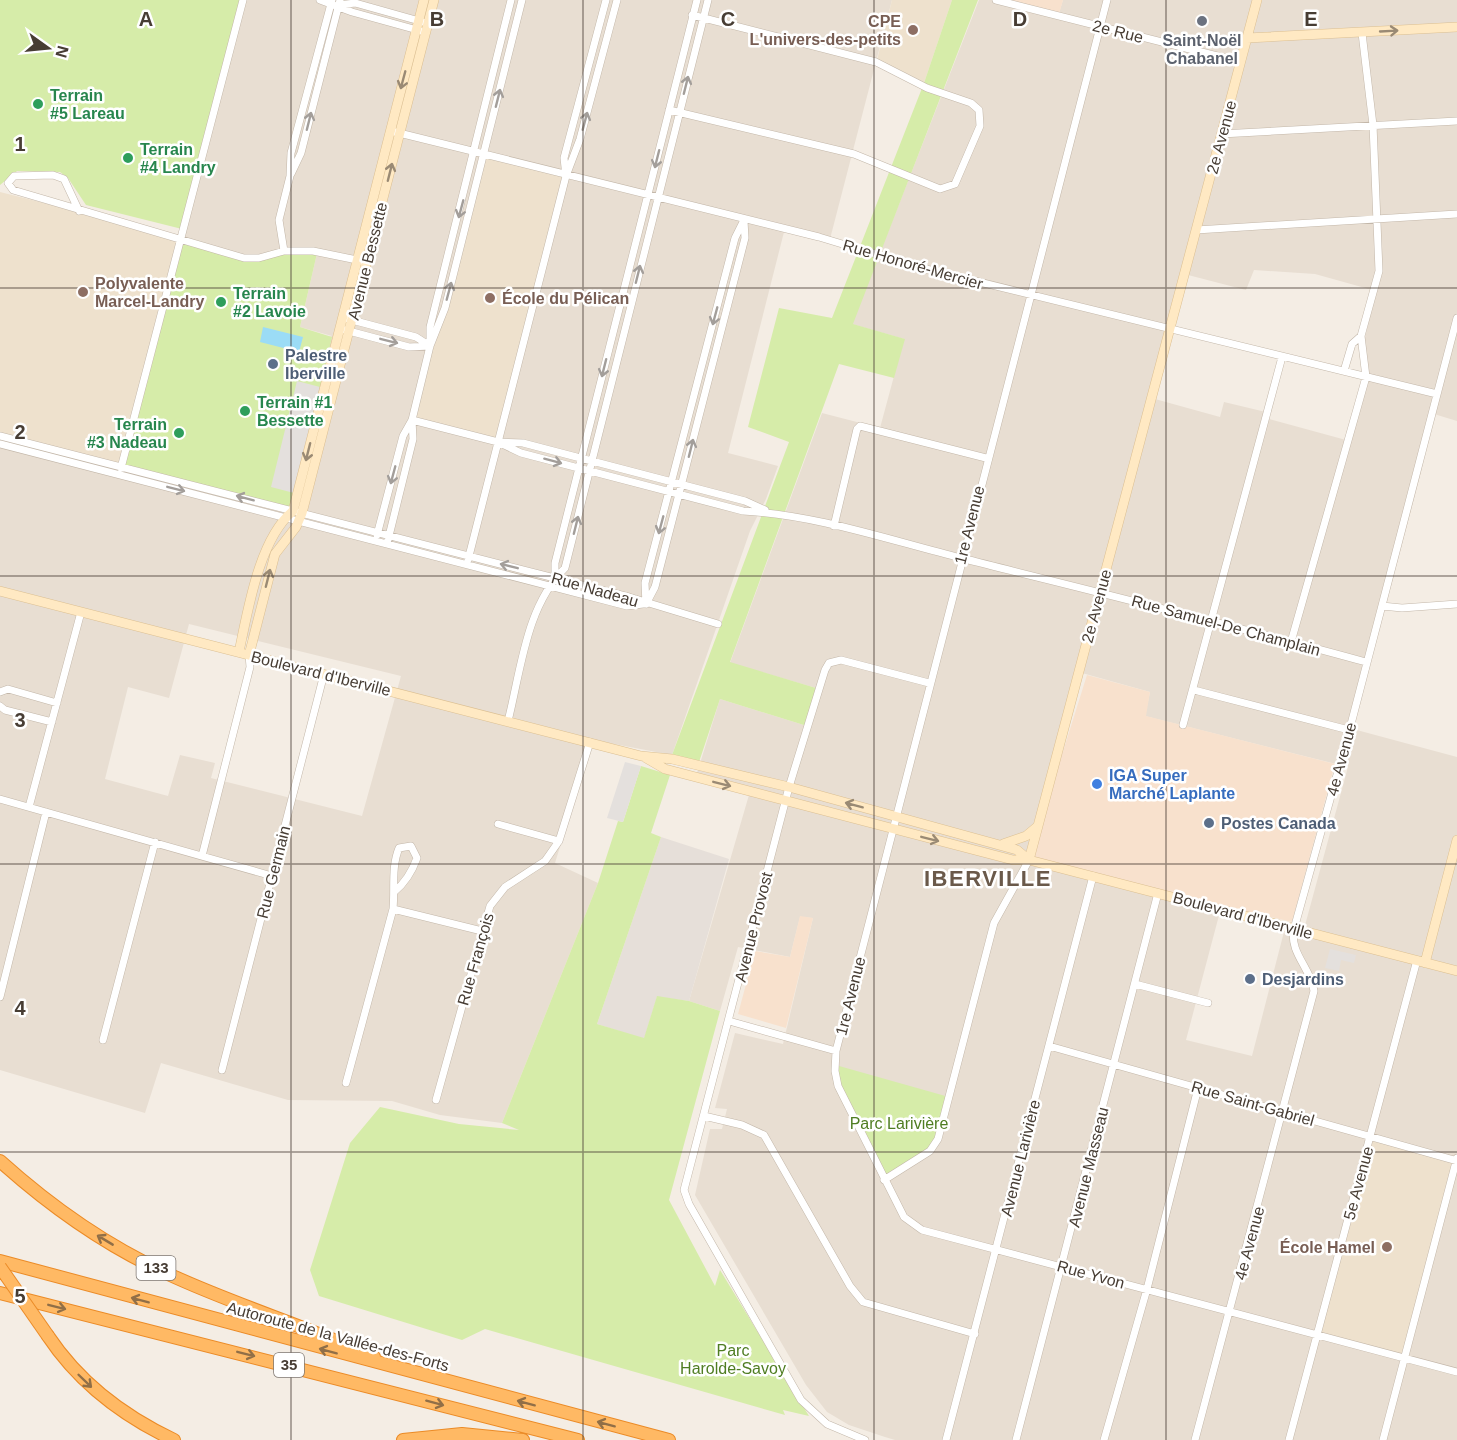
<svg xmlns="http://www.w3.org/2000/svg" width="1457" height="1440" viewBox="0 0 1457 1440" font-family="Arial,sans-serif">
	<rect width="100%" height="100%" fill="#f4ede4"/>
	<path fill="#e8ded2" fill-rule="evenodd" d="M244,0H892L830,239L785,228L728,453L778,466L766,499L750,531L672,755L593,740L555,863L598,883L502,1123L440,1115L392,1101L288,1100L161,1063L145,1113L0,1070V435L332,336L300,327L318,249L242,258L182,243ZM189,624L401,676L362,816L211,778L215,763L180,755L168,796L105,779L128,687L169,698Z
		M979,0H1005L1059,13L1063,0H1457V421L1434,414L1420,476L1353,729L1457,757V1440H895L885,1437L849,1425L827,1412L806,1385L695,1195L710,1129H722L727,1109L715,1108L735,1033L783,1044L813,918L800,917L790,957L738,947L720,1011L689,1001L751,788L697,773L720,699L807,726L816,688L730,663L822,413L880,428L904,339L852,324ZM1254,270L1315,274L1376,291L1364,342V376L1346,440L1269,419L1270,413L1224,402L1220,417L1155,399L1188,275L1246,290ZM1082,673L1150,692L1145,716L1348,767L1304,929L1286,924L1252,1056L1186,1040L1222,904L1031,856Z"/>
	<path fill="#f8e1cd" d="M1005,0H1063L1059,14Z
		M1087,675L1150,692L1146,716L1335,764L1292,922L1029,860Z
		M800,916L813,918L786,1028L738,1014L755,951L790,957Z"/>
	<path fill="#e6dfd9" d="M661,837L729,859L689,1001L657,997L644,1039L597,1024Z"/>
	<path fill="#eee1cd" d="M892,0H952L924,83L877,60Z
		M485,155L566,176L498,442L412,420Z
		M0,192L180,237L119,474L0,444Z
		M1370,1136L1456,1161L1405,1358L1318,1334Z"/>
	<path fill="#d6eca9" d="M0,0H244L186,230L86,205L68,178L60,172L17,171L0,185Z
		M952,0H978L853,324L905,339L894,378L839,364L730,662L816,688L807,726L720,699L699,762L672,755L789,442L748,427L779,308L832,318L924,83Z
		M182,243L242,258L318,249L300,327L332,337L293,511L121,466Z
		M641,766L670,775L651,833L661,837L597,1024L644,1038L657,996L689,1001L720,1011L669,1200L715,1286L720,1270L809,1416L783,1410L785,1415L485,1329L462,1340L319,1296L310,1270L350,1143L380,1107L459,1124L519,1130L502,1123L598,883L618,821L623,822Z
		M832,1064L949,1097L934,1145L884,1180L838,1094Z"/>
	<path fill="#e4e0dd" d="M297,381L320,387L294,493L271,487Z
		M625,762L641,766L623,822L607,818Z
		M1330,949L1356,955L1354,963L1341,960L1339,971L1325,968Z"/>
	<path fill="#9bdcf6" d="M263,327L303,337L299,352L260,342Z"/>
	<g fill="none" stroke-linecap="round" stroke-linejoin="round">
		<defs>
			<path id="street" d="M320,0L352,12L421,31
				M996,0L1241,62
				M1107,0L836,1051L835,1071L838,1086L904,1217L922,1230L1457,1372
				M339,5L355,3L423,22
				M669,110L854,154L940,189L955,184L980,126L979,110L971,103L927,88L876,62L692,15
				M395,132L819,237L922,268L1437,394
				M1221,134L1457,121
				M291,174L301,153L340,0
				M566,176L564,158L606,0
				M79,211L64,179L53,175L14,176L8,183L13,190L244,258H259L284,251H313L367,262
				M1196,230L1457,214
				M284,251L279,220L290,176L291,153L332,0
				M348,319L416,337L430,346
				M345,330L409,347L430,346
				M430,343V327L511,0
				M1344,371L1352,344L1361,336
				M412,420L498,442L523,443L745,501L765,510
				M0,436L629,597L718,624
				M498,442L521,453L743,511C817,515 889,540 961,558C1096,592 1232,625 1366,662
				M0,444L627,606L643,604
				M121,468L243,0
				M834,526L857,429L860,426L986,458
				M377,535L403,436L412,420L430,346L445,308L522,0
				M388,540L413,439L412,420
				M468,560L566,176L580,139L617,0
				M555,578V563L697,0
				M646,604L645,583L735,238L744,220
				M646,604L655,587L745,238L744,221
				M1382,606L1402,608L1457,604
				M1291,642L1366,377L1361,336L1379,271L1373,125L1362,33
				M1194,690L1349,730
				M0,692L8,689L57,703
				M0,706L5,710L52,722
				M508,721C521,670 526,606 565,568L708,0
				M1183,725L1282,357
				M0,799L272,876
				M29,807L81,612
				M498,824L559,841
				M202,856L250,667L249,655
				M393,909L482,931
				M1135,984L1208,1003
				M0,997L46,812
				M729,1021L836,1051
				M103,1040L155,842
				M1049,1046L1457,1161
				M222,1070L324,674
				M346,1083L393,909C395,889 391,867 399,848L411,846L417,858C412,872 405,883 394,892
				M436,1100L490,906L505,887L545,861L559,841L590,742
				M704,1116L742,1125L764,1135L850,1286L863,1302L975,1334
				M884,1180L930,1151L938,1139L994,923L1029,860
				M865,1440L827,1424L801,1400L689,1204L684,1190L789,787L825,670L829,663L841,660L929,683
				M946,1440L1093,876
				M1016,1440L1158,893
				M1104,1440L1147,1289L1198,1088
				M1195,1440L1314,991C1311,968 1289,953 1294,929L1350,728L1457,318
				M1289,1440L1417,960
				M1383,1440L1457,1158"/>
			<path id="secondary" d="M1247,38L1457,27
				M0,591L641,756L672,759L789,787L1017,850L1029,860
				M239,652C248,610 259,539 293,511L424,0
				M249,655L275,554L296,527L302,513L434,0
				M646,758L665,769L1013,860H1029L1457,971
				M1003,844L1026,836L1038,826
				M1029,860L1257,0
				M1425,963L1457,840"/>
			<path id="highway" d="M0,1161C50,1206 105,1245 166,1273C234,1305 306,1326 374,1357
				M0,1261L669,1440
				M0,1293L578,1440
				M48,1336C80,1384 123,1416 174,1440
				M403,1440L462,1434L523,1440"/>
		</defs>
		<use href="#street" stroke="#c3b7a9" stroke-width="8"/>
		<use href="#secondary" stroke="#dbbf92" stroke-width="10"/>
		<use href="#highway" stroke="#eb8b27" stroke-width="14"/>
		<use href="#street" stroke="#fff" stroke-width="7"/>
		<use href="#secondary" stroke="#ffe9c3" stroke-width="9"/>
		<use href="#highway" stroke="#ffb964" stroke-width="12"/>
		<defs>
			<path id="highway-bridge" d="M0,1267L48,1336"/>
		</defs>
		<use href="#highway-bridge" stroke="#eb8b27" stroke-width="14" stroke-linecap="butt"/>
		<use href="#highway-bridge" stroke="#ffb964" stroke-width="12"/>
	</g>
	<defs><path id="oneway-shaft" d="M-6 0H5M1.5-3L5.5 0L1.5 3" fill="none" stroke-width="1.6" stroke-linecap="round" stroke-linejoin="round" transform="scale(1.5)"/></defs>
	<g stroke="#9a8a74">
		<use href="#oneway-shaft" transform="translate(1389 31) rotate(-3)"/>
		<use href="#oneway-shaft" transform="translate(403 80) rotate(105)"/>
		<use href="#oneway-shaft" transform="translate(390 172) rotate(-76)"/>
		<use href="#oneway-shaft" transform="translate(308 452) rotate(104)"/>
		<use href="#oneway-shaft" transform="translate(268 578) rotate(-76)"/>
		<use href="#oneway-shaft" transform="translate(722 784) rotate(14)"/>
		<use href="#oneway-shaft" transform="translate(854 805) rotate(-165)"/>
		<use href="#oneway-shaft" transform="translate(930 839) rotate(14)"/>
	</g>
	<g stroke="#a39e9a">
		<use href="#oneway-shaft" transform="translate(686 85) rotate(-76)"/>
		<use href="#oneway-shaft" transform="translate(498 98) rotate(-76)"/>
		<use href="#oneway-shaft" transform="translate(309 121) rotate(-76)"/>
		<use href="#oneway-shaft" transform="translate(585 121) rotate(-75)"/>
		<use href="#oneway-shaft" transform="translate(657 159) rotate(104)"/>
		<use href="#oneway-shaft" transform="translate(461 209) rotate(105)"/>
		<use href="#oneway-shaft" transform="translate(638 274) rotate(-76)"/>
		<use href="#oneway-shaft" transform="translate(449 291) rotate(-75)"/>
		<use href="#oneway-shaft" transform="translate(715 316) rotate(105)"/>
		<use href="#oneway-shaft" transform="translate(389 341) rotate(14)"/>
		<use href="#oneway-shaft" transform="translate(604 368) rotate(104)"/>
		<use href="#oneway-shaft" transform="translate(691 448) rotate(-76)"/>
		<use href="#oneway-shaft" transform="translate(553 461) rotate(15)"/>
		<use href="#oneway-shaft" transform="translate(393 475) rotate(105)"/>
		<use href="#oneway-shaft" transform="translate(176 489) rotate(14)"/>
		<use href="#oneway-shaft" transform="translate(245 498) rotate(-165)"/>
		<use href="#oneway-shaft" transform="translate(576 525) rotate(-76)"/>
		<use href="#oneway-shaft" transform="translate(661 525) rotate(105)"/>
		<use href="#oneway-shaft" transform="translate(509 566) rotate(-166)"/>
	</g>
	<g stroke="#916f47">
		<use href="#oneway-shaft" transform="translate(105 1240) rotate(-149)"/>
		<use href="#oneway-shaft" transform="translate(140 1300) rotate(-165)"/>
		<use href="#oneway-shaft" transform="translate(57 1307) rotate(14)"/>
		<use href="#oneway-shaft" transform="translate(328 1351) rotate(-165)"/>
		<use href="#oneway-shaft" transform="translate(246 1354) rotate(14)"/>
		<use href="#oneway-shaft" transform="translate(85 1381) rotate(44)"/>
		<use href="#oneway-shaft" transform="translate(435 1403) rotate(15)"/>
		<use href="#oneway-shaft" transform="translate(526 1403) rotate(-165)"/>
		<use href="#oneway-shaft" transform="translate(606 1424) rotate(-165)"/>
	</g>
	<path fill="none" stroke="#473d34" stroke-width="1.5" stroke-opacity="0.55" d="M291,0V1440M583,0V1440M874,0V1440M1166,0V1440M0,288H1457M0,576H1457M0,864H1457M0,1152H1457"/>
	<circle fill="#6b7280" stroke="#fff" stroke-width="2" cx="1202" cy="21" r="6"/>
	<g fill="#8d6e63" stroke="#fff" stroke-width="2">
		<circle cx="913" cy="30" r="6"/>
		<circle cx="83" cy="292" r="6"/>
		<circle cx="490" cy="298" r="6"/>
		<circle cx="1387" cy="1247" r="6"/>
	</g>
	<g fill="#2e9e5b" stroke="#fff" stroke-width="2">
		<circle cx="38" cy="104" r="6"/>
		<circle cx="128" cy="158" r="6"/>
		<circle cx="221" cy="302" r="6"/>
		<circle cx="245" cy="411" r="6"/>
		<circle cx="179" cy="433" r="6"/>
	</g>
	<g fill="#5c6f8a" stroke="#fff" stroke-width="2">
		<circle cx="273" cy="364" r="6"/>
		<circle cx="1209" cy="823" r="6"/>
		<circle cx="1250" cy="979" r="6"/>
	</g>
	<circle fill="#3f7fe0" stroke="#fff" stroke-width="2" cx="1097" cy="784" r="6"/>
	<g text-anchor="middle" stroke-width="5" stroke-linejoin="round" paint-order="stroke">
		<g fill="#fff" stroke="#7e7771" stroke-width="1.5">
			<rect x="136.5" y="1256" width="39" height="24" rx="4.5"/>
			<rect x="274" y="1353" width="30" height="24" rx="4.5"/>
		</g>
		<g font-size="15" font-weight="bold" fill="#473d34">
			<text x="156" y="1273">133</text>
			<text x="289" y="1370">35</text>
		</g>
		<g font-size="16" font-weight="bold" fill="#785e54" stroke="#fff" text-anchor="end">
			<text x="901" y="27">CPE<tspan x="901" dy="18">L'univers-des-petits</tspan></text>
			<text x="95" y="289" text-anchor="start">Polyvalente<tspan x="95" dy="18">Marcel-Landry</tspan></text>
			<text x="502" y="304" text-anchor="start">École du Pélican</text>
			<text x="1375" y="1253">École Hamel</text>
		</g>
		<g font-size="16" fill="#473d34" stroke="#fff">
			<text transform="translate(1118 31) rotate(14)" y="6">2e Rue</text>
			<text transform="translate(1221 137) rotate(-75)" y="6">2e Avenue</text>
			<text transform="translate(367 261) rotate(-76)" y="6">Avenue Bessette</text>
			<text transform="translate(913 264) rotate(16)" y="6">Rue Honoré-Mercier</text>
			<text transform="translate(969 525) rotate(-76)" y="6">1re Avenue</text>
			<text transform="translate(595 589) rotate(16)" y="6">Rue Nadeau</text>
			<text transform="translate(1096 606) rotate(-75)" y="6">2e Avenue</text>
			<text transform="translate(1226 625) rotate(15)" y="6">Rue Samuel-De Champlain</text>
			<text transform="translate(321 673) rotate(14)" y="6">Boulevard d'Iberville</text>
			<text transform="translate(1341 759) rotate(-75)" y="6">4e Avenue</text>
			<text transform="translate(273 872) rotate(-76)" y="6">Rue Germain</text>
			<text transform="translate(1243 915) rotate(15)" y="6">Boulevard d'Iberville</text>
			<text transform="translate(753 927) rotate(-76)" y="6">Avenue Provost</text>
			<text transform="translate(475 959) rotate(-74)" y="6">Rue François</text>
			<text transform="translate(850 996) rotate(-76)" y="6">1re Avenue</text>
			<text transform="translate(1253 1103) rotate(16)" y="6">Rue Saint-Gabriel</text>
			<text transform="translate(1020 1158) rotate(-76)" y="6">Avenue Larivière</text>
			<text transform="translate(1088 1167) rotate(-76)" y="6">Avenue Masseau</text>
			<text transform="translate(1358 1183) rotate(-75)" y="6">5e Avenue</text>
			<text transform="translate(1249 1243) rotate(-75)" y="6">4e Avenue</text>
			<text transform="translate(1091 1274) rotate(15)" y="6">Rue Yvon</text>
			<text transform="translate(338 1336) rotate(15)" y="6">Autoroute de la Vallée-des-Forts</text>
		</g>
		<g font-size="16" font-weight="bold" fill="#5b616d" stroke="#fff">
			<text x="1202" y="46">Saint-Noël<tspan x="1202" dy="18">Chabanel</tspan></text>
		</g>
		<g font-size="16" font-weight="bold" fill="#27864d" stroke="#fff" text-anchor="start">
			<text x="50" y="101">Terrain<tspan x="50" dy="18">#5 Lareau</tspan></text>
			<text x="140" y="155">Terrain<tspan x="140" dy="18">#4 Landry</tspan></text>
			<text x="233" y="299">Terrain<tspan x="233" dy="18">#2 Lavoie</tspan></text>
			<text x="257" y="408">Terrain #1<tspan x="257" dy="18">Bessette</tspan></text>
			<text x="167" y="430" text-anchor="end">Terrain<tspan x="167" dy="18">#3 Nadeau</tspan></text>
		</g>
		<g font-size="16" font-weight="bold" fill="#4e5e75" stroke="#fff" text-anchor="start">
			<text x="285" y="361">Palestre<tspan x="285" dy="18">Iberville</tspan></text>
			<text x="1221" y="829">Postes Canada</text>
			<text x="1262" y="985">Desjardins</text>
		</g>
		<g font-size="16" font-weight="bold" fill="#366cbe" stroke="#fff" text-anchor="start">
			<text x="1109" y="781">IGA Super<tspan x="1109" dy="18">Marché Laplante</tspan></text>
		</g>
		<g font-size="16" fill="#4f7d22" stroke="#fff">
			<text x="899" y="1129">Parc Larivière</text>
			<text x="733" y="1356">Parc<tspan x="733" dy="18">Harolde-Savoy</tspan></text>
		</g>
		<g font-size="22" font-weight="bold" letter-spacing="1.5" fill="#6a594a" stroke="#fff">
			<text x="988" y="886">IBERVILLE</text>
		</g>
	</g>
	<g font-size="20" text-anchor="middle" font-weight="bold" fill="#473d34" stroke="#fff" stroke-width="5" stroke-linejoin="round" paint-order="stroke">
		<text x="146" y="26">A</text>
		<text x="437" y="26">B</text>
		<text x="728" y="26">C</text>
		<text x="1020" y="26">D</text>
		<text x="1311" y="26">E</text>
		<text x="20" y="151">1</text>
		<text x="20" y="439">2</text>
		<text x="20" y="727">3</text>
		<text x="20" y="1015">4</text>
		<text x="20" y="1303">5</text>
	</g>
	<g transform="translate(48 48) rotate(105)" stroke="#ffffff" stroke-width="4.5" paint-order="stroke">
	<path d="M0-4.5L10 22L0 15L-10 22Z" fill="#473d34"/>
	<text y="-9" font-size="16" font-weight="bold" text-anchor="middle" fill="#473d34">N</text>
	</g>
</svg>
